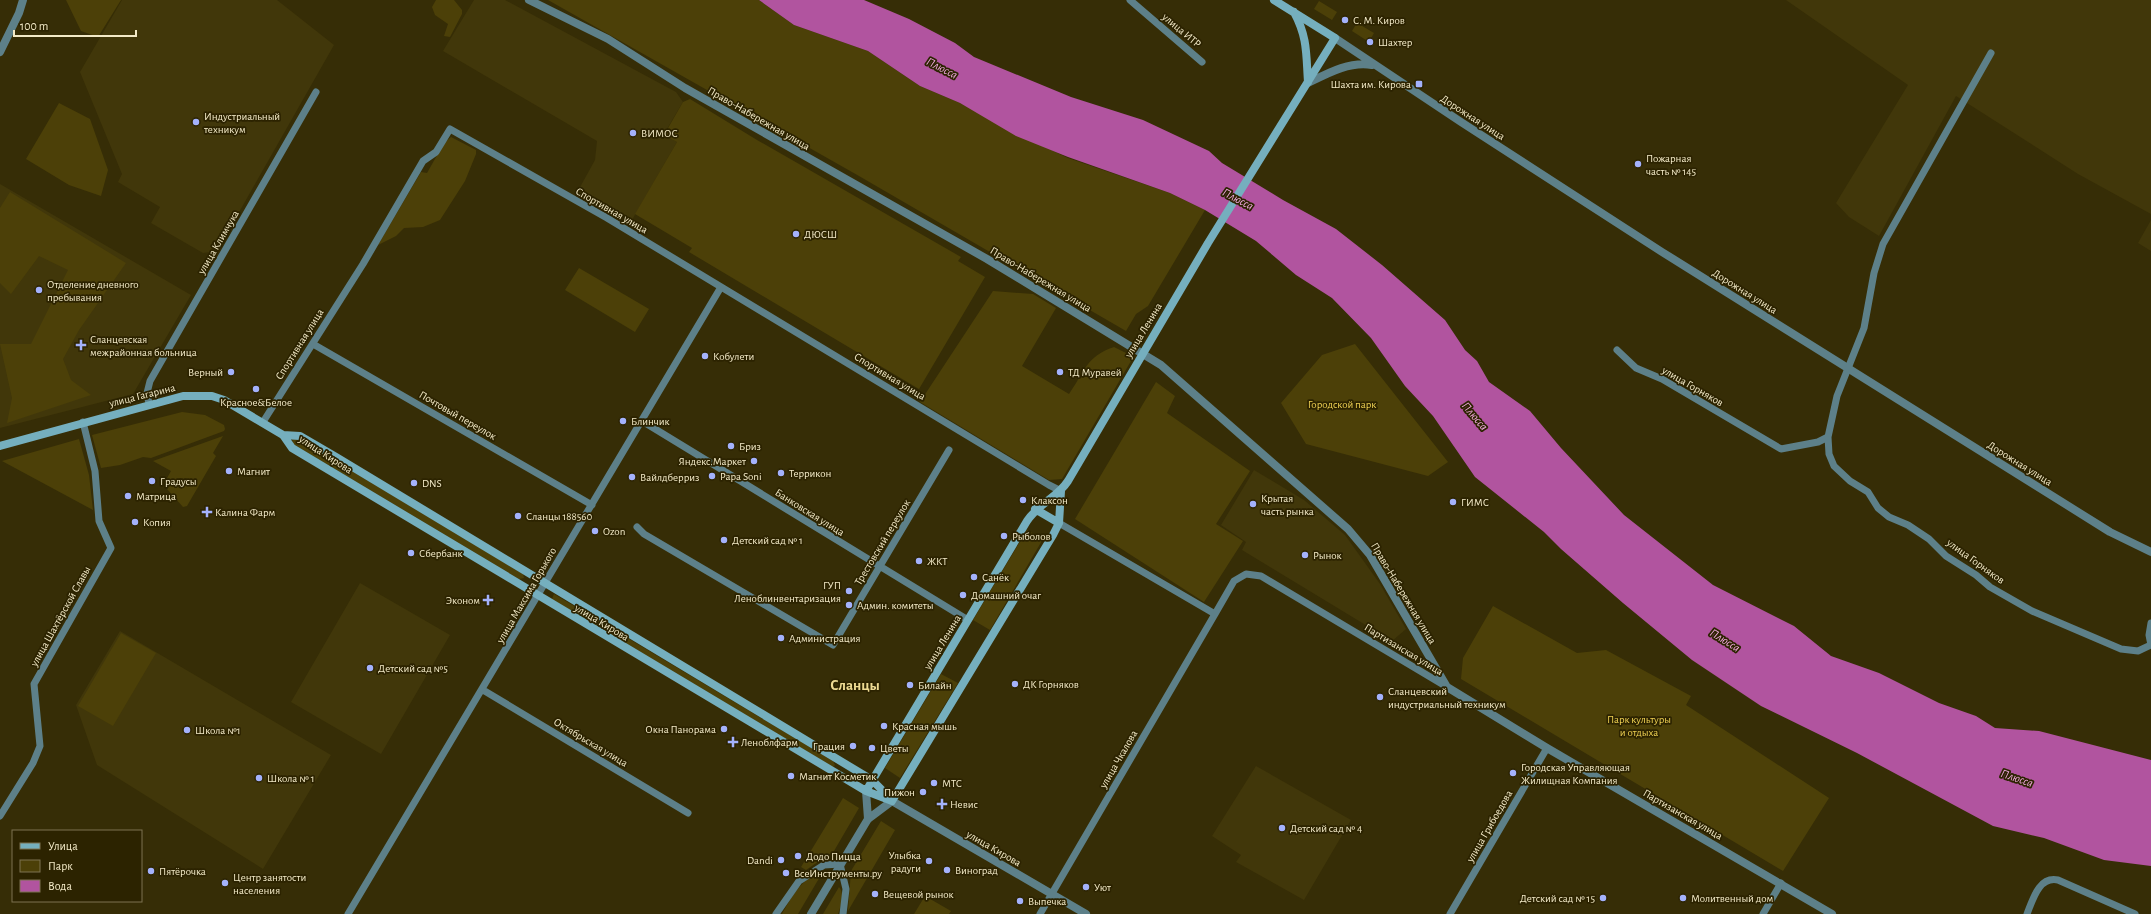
<svg xmlns="http://www.w3.org/2000/svg" width="2151" height="914" viewBox="0 0 2151 914" font-family="'Alegreya Sans',sans-serif">
	<rect width="100%" height="100%" fill="#362d06"/>
	<path fill="#41370a" d="M122,0H277L334,45L217,251L203,253L151,223L160,207L118,182L122,174L80,72Z
		M474,0H505L676,92L683,102L664,134L677,142L632,220L579,189L595,160L597,141L443,51Z
		M1786,0H2151V214L2078,174L1956,96L1879,236L1849,217L1836,203L1908,85Z
		M0,184L191,295L133,394L0,428Z
		M2151,220V251L2138,243Z
		M1254,470L1304,500L1345,535L1380,584L1406,629L1392,641L1242,550L1246,542L1221,525Z
		M360,583L450,635L381,754L291,702Z
		M120,631L331,755L263,869L97,765L76,705Z
		M1256,766L1351,820L1304,900L1236,862L1241,855L1212,836Z"/>
	<path fill="#4c4008" d="M66,0H121L98,37L81,31Z
		M436,0H454L462,10V14L450,37L444,36L448,24L435,15L432,7Z
		M548,0H759L794,25L868,51L920,86L960,103L1045,147L1068,158L1170,193L1205,210L1148,306L1136,314L1126,331L859,176Z
		M1319,1L1337,12L1332,20L1314,9Z
		M1357,23L1374,33L1369,42L1352,31Z
		M690,99L757,140L961,257L958,261L985,277L919,389L689,252L692,248L635,214L677,142L664,135L683,102Z
		M59,103L90,119L108,170L101,196L69,185L26,159Z
		M451,137L476,150V154L465,181L440,220L423,227L404,228L396,236L378,245L421,172L427,173L444,143Z
		M10,192L126,263L79,330L63,359L71,380L91,395L7,423L12,398L0,344H31L68,270L39,256L11,294L0,283V208Z
		M579,268L649,309L635,332L565,290Z
		M993,291L1033,294L1056,308L1022,366L1069,394C1084,373 1086,356 1114,347L1128,354L1131,361L1062,479L1049,480L920,402Z
		M1355,344L1448,462L1428,476L1306,444L1281,403L1322,355Z
		M1156,382L1175,396L1167,413L1250,471L1216,524L1243,541L1204,602L1075,519Z
		M182,412L205,415L224,425L225,429L224,431L151,458L143,457L120,465L101,468L92,435Z
		M223,436L213,453L216,456L187,506L183,507L167,489L171,483L166,480L171,471L153,461Z
		M297,438L523,574L524,578L519,579L293,444L292,439Z
		M79,439L89,475L93,510L2,461Z
		M1027,530L1043,539L990,630L973,620Z
		M554,594L833,761L835,765L833,767L552,599Z
		M1493,606L1577,653L1606,650L1691,696L1686,705L1829,798L1783,871L1461,679L1463,658Z
		M121,633L156,653L113,726L78,706Z
		M941,674L958,683L900,778L885,768Z
		M843,798L859,808L834,851L806,870L801,867Z
		M881,821L895,830L848,911L851,871Z
		M819,873L821,875L798,914H782C791,898 801,879 819,873Z
		M839,887C845,894 841,906 838,914H823Z
		M925,896L951,911L949,914H914Z"/>
	<path fill="#b1549f" d="M759,0H864L909,19L955,43L974,57L1071,97L1143,120L1209,151L1222,163L1283,200L1336,229L1382,265L1445,320L1465,350L1477,361L1489,382L1530,411L1561,448L1624,515L1713,585L1794,626L1831,656L1879,673L1939,703L1976,716L1995,728L2039,731L2151,760V866L2104,860L2044,838L1993,826L1857,753L1761,706L1692,660L1623,603L1561,549L1544,532L1475,477L1433,416L1405,386L1371,338L1332,298L1296,275L1256,241L1205,210L1170,193L1068,157L1016,136L960,103L920,86L868,51L794,25Z"/>
	<g fill="none" stroke-linecap="round" stroke-linejoin="round">
		<path stroke="#5d8089" stroke-width="7" d="M1130,0L1202,62
			M1991,53L1883,244L1874,273L1864,328L1837,396L1828,437L1829,454L1834,466L1850,481L1868,492L1878,508L1889,517L1908,525L1929,539L1946,556L1976,575L1990,587L2032,611L2121,649L2138,651L2151,645
			M313,344L592,505
			M1617,350L1636,368L1662,379L1781,449L1818,442L1828,437
			M149,404L147,393L150,381L316,92
			M642,421L968,620
			M263,422L363,264L423,161L436,152L450,129L607,218L1049,485L1061,491
			M1059,523L1215,614L1234,581L1246,574L1261,576L1447,687
			M637,527L644,534L833,645L949,450
			M2151,623L2149,635L2151,645
			M483,690L688,813
			M0,816L33,763L40,746L34,684L111,548L99,521L95,471L83,422
			M348,914L721,287
			M776,914L799,881L824,865L840,864L846,889L843,914
			M1040,914L1215,614
			M1450,914L1547,748
			M1763,914L1781,883
			M2027,914C2033,899 2039,876 2058,880L2135,914"/>
		<path stroke="#5d8089" stroke-width="8" d="M529,0L608,39L685,88L987,259L1161,365L1348,529L1370,555L1447,687L1547,748L1832,914
			M1335,38L1461,122L1662,252L2110,532L2151,552
			M0,52L19,13L23,0
			M1308,83C1328,73 1350,61 1372,65
			M866,791L868,819
			M811,914L868,819L892,801L1086,914"/>
		<path stroke="#75afbe" stroke-width="8" d="M1294,12C1308,38 1306,55 1308,82
			M283,435L300,436L336,457L872,780L891,799
			M0,446L183,396H212L224,400L283,435L292,448L866,791L892,801
			M1035,509L1059,523
			M866,791L1027,521C1039,503 1057,498 1068,481L1208,243L1335,38L1274,0
			M892,801L1053,535L1059,523L1061,491"/>
	</g>
	<g fill="#a4b2fc" stroke="#2c2300" stroke-width="1.5">
		<circle cx="1345" cy="20" r="4"/>
		<circle cx="1370" cy="42" r="4"/>
		<rect x="1415" y="80" width="8" height="8" rx="2"/>
		<circle cx="196" cy="122" r="4"/>
		<circle cx="633" cy="133" r="4"/>
		<circle cx="1638" cy="164" r="4"/>
		<circle cx="796" cy="234" r="4"/>
		<circle cx="39" cy="290" r="4"/>
		<path d="M79 339h4v4h4v4h-4v4h-4v-4h-4v-4h4z"/>
		<circle cx="705" cy="356" r="4"/>
		<circle cx="231" cy="372" r="4"/>
		<circle cx="1060" cy="372" r="4"/>
		<circle cx="256" cy="389" r="4"/>
		<circle cx="623" cy="421" r="4"/>
		<circle cx="731" cy="446" r="4"/>
		<circle cx="754" cy="461" r="4"/>
		<circle cx="229" cy="471" r="4"/>
		<circle cx="781" cy="473" r="4"/>
		<circle cx="712" cy="476" r="4"/>
		<circle cx="632" cy="477" r="4"/>
		<circle cx="152" cy="481" r="4"/>
		<circle cx="414" cy="483" r="4"/>
		<circle cx="128" cy="496" r="4"/>
		<circle cx="1023" cy="500" r="4"/>
		<circle cx="1453" cy="502" r="4"/>
		<circle cx="1253" cy="504" r="4"/>
		<path d="M205 506h4v4h4v4h-4v4h-4v-4h-4v-4h4z"/>
		<circle cx="518" cy="516" r="4"/>
		<circle cx="135" cy="522" r="4"/>
		<circle cx="595" cy="531" r="4"/>
		<circle cx="1004" cy="536" r="4"/>
		<circle cx="724" cy="540" r="4"/>
		<circle cx="411" cy="553" r="4"/>
		<circle cx="1305" cy="555" r="4"/>
		<circle cx="919" cy="561" r="4"/>
		<circle cx="974" cy="577" r="4"/>
		<circle cx="849" cy="591" r="4"/>
		<circle cx="963" cy="595" r="4"/>
		<path d="M486 594h4v4h4v4h-4v4h-4v-4h-4v-4h4z"/>
		<circle cx="849" cy="605" r="4"/>
		<circle cx="781" cy="638" r="4"/>
		<circle cx="370" cy="668" r="4"/>
		<circle cx="1015" cy="684" r="4"/>
		<circle cx="910" cy="685" r="4"/>
		<circle cx="1380" cy="697" r="4"/>
		<circle cx="884" cy="726" r="4"/>
		<circle cx="724" cy="729" r="4"/>
		<circle cx="187" cy="730" r="4"/>
		<path d="M731 736h4v4h4v4h-4v4h-4v-4h-4v-4h4z"/>
		<circle cx="853" cy="746" r="4"/>
		<circle cx="872" cy="748" r="4"/>
		<circle cx="1513" cy="773" r="4"/>
		<circle cx="791" cy="776" r="4"/>
		<circle cx="259" cy="778" r="4"/>
		<circle cx="934" cy="783" r="4"/>
		<circle cx="923" cy="792" r="4"/>
		<path d="M940 798h4v4h4v4h-4v4h-4v-4h-4v-4h4z"/>
		<circle cx="1282" cy="828" r="4"/>
		<circle cx="798" cy="856" r="4"/>
		<circle cx="781" cy="860" r="4"/>
		<circle cx="929" cy="861" r="4"/>
		<circle cx="947" cy="870" r="4"/>
		<circle cx="151" cy="871" r="4"/>
		<circle cx="786" cy="873" r="4"/>
		<circle cx="225" cy="883" r="4"/>
		<circle cx="1086" cy="887" r="4"/>
		<circle cx="875" cy="894" r="4"/>
		<circle cx="1603" cy="898" r="4"/>
		<circle cx="1683" cy="898" r="4"/>
		<circle cx="1020" cy="901" r="4"/>
	</g>
	<g text-anchor="middle" stroke-width="3.5" stroke-linejoin="round" paint-order="stroke">
		<g font-size="11" fill="#f3eac7" stroke="#2c2300" text-anchor="start">
			<text x="1353" y="24">С. М. Киров</text>
			<text x="1378" y="46">Шахтер</text>
			<text x="1411" y="88" text-anchor="end">Шахта им. Кирова</text>
			<text x="204" y="120">Индустриальный<tspan x="204" dy="13">техникум</tspan></text>
			<text x="641" y="137">ВИМОС</text>
			<text x="1646" y="162">Пожарная<tspan x="1646" dy="13">часть № 145</tspan></text>
			<text x="804" y="238">ДЮСШ</text>
			<text x="47" y="288">Отделение дневного<tspan x="47" dy="13">пребывания</tspan></text>
			<text x="90" y="343">Сланцевская<tspan x="90" dy="13">межрайонная больница</tspan></text>
			<text x="713" y="360">Кобулети</text>
			<text x="223" y="376" text-anchor="end">Верный</text>
			<text x="1068" y="376">ТД Муравей</text>
			<text x="256" y="406" text-anchor="middle">Красное&amp;Белое</text>
			<text x="631" y="425">Блинчик</text>
			<text x="739" y="450">Бриз</text>
			<text x="746" y="465" text-anchor="end">Яндекс.Маркет</text>
			<text x="237" y="475">Магнит</text>
			<text x="789" y="477">Террикон</text>
			<text x="720" y="480">Papa Soni</text>
			<text x="640" y="481">Вайлдберриз</text>
			<text x="160" y="485">Градусы</text>
			<text x="422" y="487">DNS</text>
			<text x="136" y="500">Матрица</text>
			<text x="1261" y="502">Крытая<tspan x="1261" dy="13">часть рынка</tspan></text>
			<text x="1031" y="504">Клаксон</text>
			<text x="1461" y="506">ГИМС</text>
			<text x="215" y="516">Калина Фарм</text>
			<text x="526" y="520">Сланцы 188560</text>
			<text x="143" y="526">Копия</text>
			<text x="603" y="535">Ozon</text>
			<text x="1012" y="540">Рыболов</text>
			<text x="732" y="544">Детский сад № 1</text>
			<text x="419" y="557">Сбербанк</text>
			<text x="1313" y="559">Рынок</text>
			<text x="927" y="565">ЖКТ</text>
			<text x="982" y="581">Санёк</text>
			<text x="841" y="589" text-anchor="end">ГУП<tspan x="841" dy="13">Леноблинвентаризация</tspan></text>
			<text x="971" y="599">Домашний очаг</text>
			<text x="480" y="604" text-anchor="end">Эконом</text>
			<text x="857" y="609">Админ. комитеты</text>
			<text x="789" y="642">Администрация</text>
			<text x="378" y="672">Детский сад №5</text>
			<text x="1023" y="688">ДК Горняков</text>
			<text x="918" y="689">Билайн</text>
			<text x="1388" y="695">Сланцевский<tspan x="1388" dy="13">индустриальный техникум</tspan></text>
			<text x="892" y="730">Красная мышь</text>
			<text x="716" y="733" text-anchor="end">Окна Панорама</text>
			<text x="195" y="734">Школа №1</text>
			<text x="741" y="746">Леноблфарм</text>
			<text x="845" y="750" text-anchor="end">Грация</text>
			<text x="880" y="752">Цветы</text>
			<text x="1521" y="771">Городская Управляющая<tspan x="1521" dy="13">Жилищная Компания</tspan></text>
			<text x="799" y="780">Магнит Косметик</text>
			<text x="267" y="782">Школа № 1</text>
			<text x="942" y="787">МТС</text>
			<text x="915" y="796" text-anchor="end">Пижон</text>
			<text x="950" y="808">Невис</text>
			<text x="1290" y="832">Детский сад № 4</text>
			<text x="921" y="859" text-anchor="end">Улыбка<tspan x="921" dy="13">радуги</tspan></text>
			<text x="806" y="860">Додо Пицца</text>
			<text x="773" y="864" text-anchor="end">Dandi</text>
			<text x="955" y="874">Виноград</text>
			<text x="159" y="875">Пятёрочка</text>
			<text x="794" y="877">ВсеИнструменты.ру</text>
			<text x="233" y="881">Центр занятости<tspan x="233" dy="13">населения</tspan></text>
			<text x="1094" y="891">Уют</text>
			<text x="883" y="898">Вещевой рынок</text>
			<text x="1595" y="902" text-anchor="end">Детский сад № 15</text>
			<text x="1691" y="902">Молитвенный дом</text>
			<text x="1028" y="905">Выпечка</text>
		</g>
		<g font-size="11" fill="#f3eac7" stroke="#2c2300">
			<text transform="translate(1182 30) rotate(40)" y="4">улица ИТР</text>
			<text transform="translate(1473 117) rotate(33)" y="4">Дорожная улица</text>
			<text transform="translate(759 118) rotate(30)" y="4">Право-Набережная улица</text>
			<text transform="translate(612 210) rotate(30)" y="4">Спортивная улица</text>
			<text transform="translate(218 242) rotate(-60)" y="4">улица Климчука</text>
			<text transform="translate(1041 279) rotate(31)" y="4">Право-Набережная улица</text>
			<text transform="translate(1745 291) rotate(32)" y="4">Дорожная улица</text>
			<text transform="translate(1143 330) rotate(-59)" y="4">улица Ленина</text>
			<text transform="translate(299 344) rotate(-58)" y="4">Спортивная улица</text>
			<text transform="translate(890 376) rotate(31)" y="4">Спортивная улица</text>
			<text transform="translate(1693 386) rotate(30)" y="4">улица Горняков</text>
			<text transform="translate(142 395) rotate(-14)" y="4">улица Гагарина</text>
			<text transform="translate(458 415) rotate(30)" y="4">Почтовый переулок</text>
			<text transform="translate(326 454) rotate(33)" y="4">улица Кирова</text>
			<text transform="translate(2020 463) rotate(32)" y="4">Дорожная улица</text>
			<text transform="translate(810 512) rotate(32)" y="4">Банковская улица</text>
			<text transform="translate(882 542) rotate(-59)" y="4">Трестовский переулок</text>
			<text transform="translate(1976 561) rotate(36)" y="4">улица Горняков</text>
			<text transform="translate(1404 593) rotate(59)" y="4">Право-Набережная улица</text>
			<text transform="translate(526 595) rotate(-60)" y="4">улица Максима Горького</text>
			<text transform="translate(60 616) rotate(-61)" y="4">улица Шахтёрской Славы</text>
			<text transform="translate(602 622) rotate(31)" y="4">улица Кирова</text>
			<text transform="translate(942 642) rotate(-59)" y="4">улица Ленина</text>
			<text transform="translate(1404 649) rotate(31)" y="4">Партизанская улица</text>
			<text transform="translate(591 742) rotate(31)" y="4">Октябрьская улица</text>
			<text transform="translate(1118 759) rotate(-60)" y="4">улица Чкалова</text>
			<text transform="translate(1683 814) rotate(30)" y="4">Партизанская улица</text>
			<text transform="translate(1489 826) rotate(-60)" y="4">улица Грибоедова</text>
			<text transform="translate(994 848) rotate(30)" y="4">улица Кирова</text>
		</g>
		<g font-size="11" fill="#edcf51" stroke="#2c2300">
			<text x="1342" y="408">Городской парк</text>
			<text x="1639" y="723">Парк культуры<tspan x="1639" dy="13">и отдыха</tspan></text>
		</g>
		<g font-size="12" font-style="italic" fill="#f2aae1" stroke="#2c2300">
			<text transform="translate(942 68) rotate(27)" y="4">Плюсса</text>
			<text transform="translate(1238 199) rotate(28)" y="4">Плюсса</text>
			<text transform="translate(1475 416) rotate(50)" y="4">Плюсса</text>
			<text transform="translate(1725 640) rotate(32)" y="4">Плюсса</text>
			<text transform="translate(2017 778) rotate(19)" y="4">Плюсса</text>
		</g>
		<g font-size="15" font-weight="bold" fill="#edda92" stroke="#2c2300">
			<text x="855" y="690">Сланцы</text>
		</g>
	</g>
	<rect x="12" y="830" width="130" height="72" fill="#2c2300" stroke="#7c7350"/>
	<rect x="20" y="843" width="20" height="6" fill="#75afbe" stroke="#7c7350"/>
	<text x="48" y="850" font-size="12" fill="#f3eac7">Улица</text>
	<rect x="20" y="860" width="20" height="12" fill="#4c4008" stroke="#7c7350"/>
	<text x="48" y="870" font-size="12" fill="#f3eac7">Парк</text>
	<rect x="20" y="880" width="20" height="12" fill="#b1549f" stroke="#7c7350"/>
	<text x="48" y="890" font-size="12" fill="#f3eac7">Вода</text>
	<path d="M14 30v6h122v-6" fill="none" stroke="#f3eac7" stroke-width="2"/>
	<text x="20" y="30" font-size="12" fill="#f3eac7" stroke="#2c2300" stroke-width="3" paint-order="stroke">100 m</text>
</svg>
